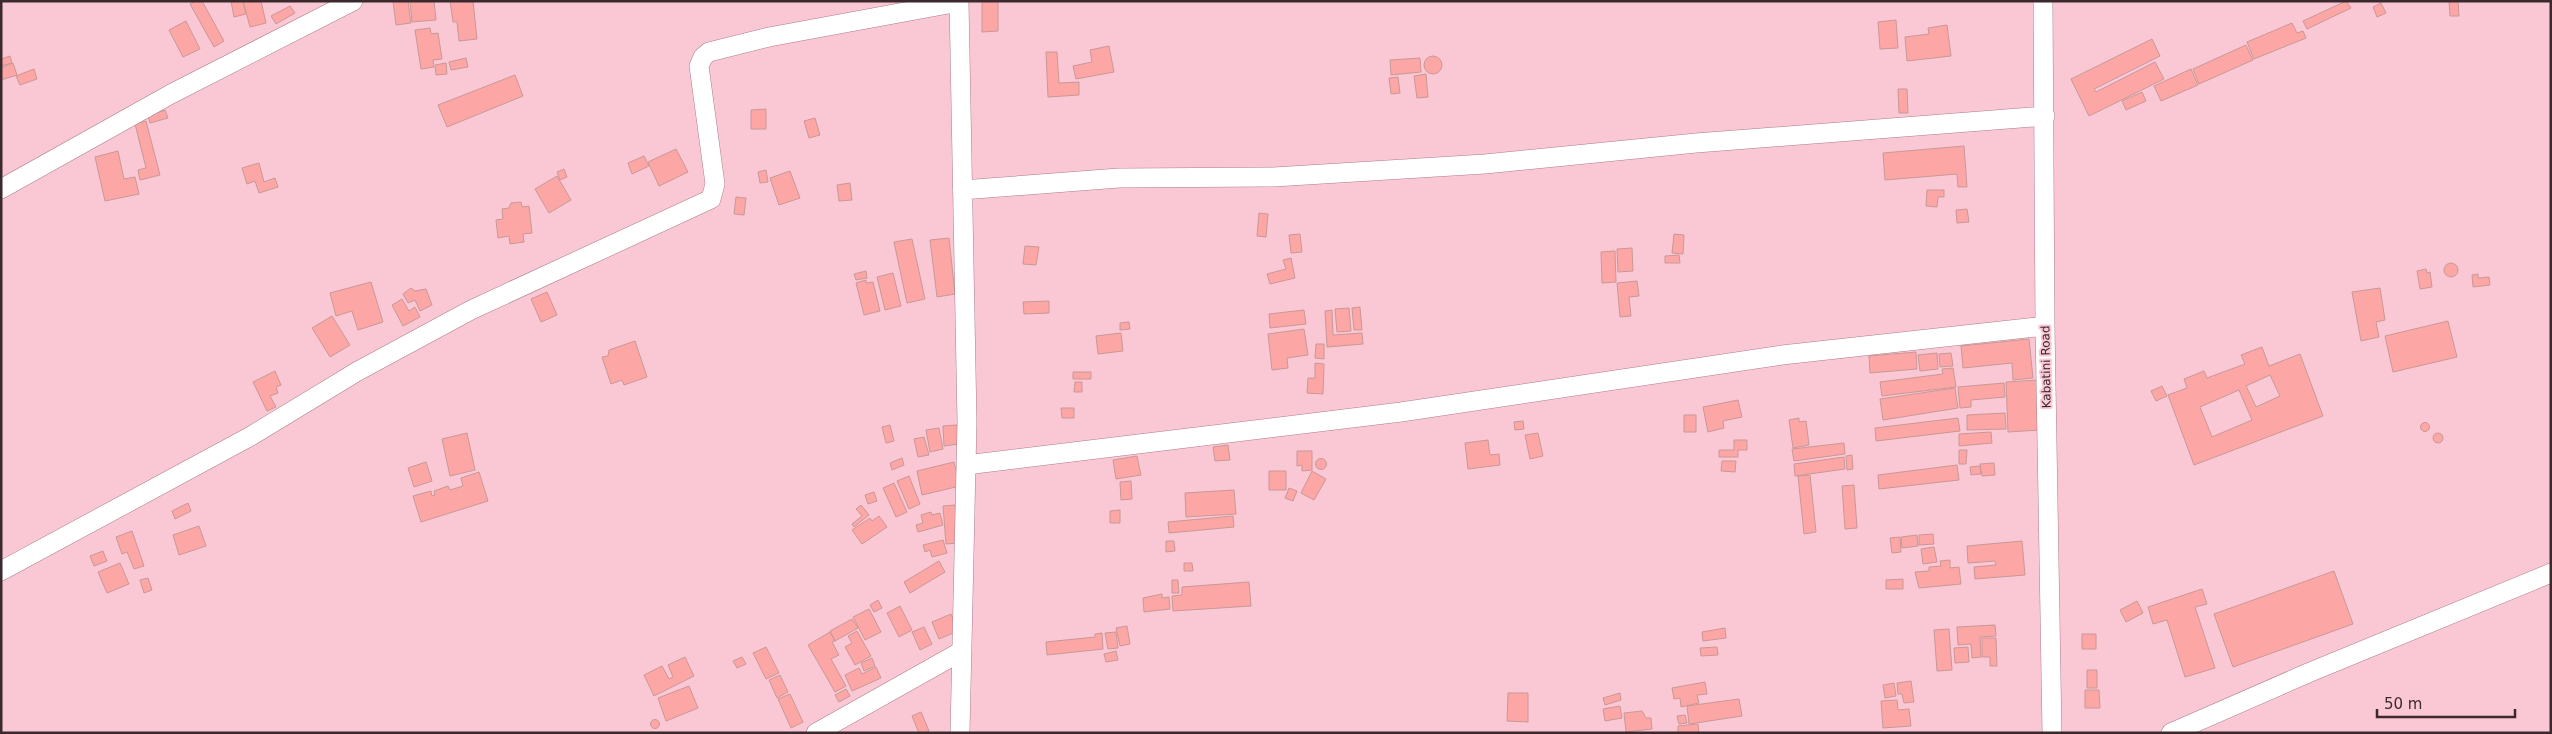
<svg xmlns="http://www.w3.org/2000/svg" width="2552" height="734" viewBox="0 0 2552 734" font-family="'DejaVu Sans',sans-serif">
	<rect width="100%" height="100%" fill="#fac7d5"/>
	<path fill="#fca7a6" stroke="#c99896" fill-rule="evenodd" d="M195,1H202L224,41L214,47L190,4Z
		M231,1H243L246,14L234,17Z
		M243,1H261L266,23L250,27Z
		M393,1H408L411,23L396,25Z
		M410,1H434L436,20L412,22Z
		M450,1H473L477,39L459,41L457,22H453Z
		M982,1H998V31L982,32Z
		M2346,1L2351,8L2307,29L2303,21Z
		M2449,1H2458L2459,16H2450Z
		M2381,3L2386,13L2377,17L2373,7Z
		M290,6L295,13L276,24L271,16Z
		M1896,20L1898,48L1880,49L1878,22Z
		M186,21L200,49L183,57L169,30Z
		M2292,23L2297,33L2303,31L2306,38L2254,59L2247,42Z
		M1947,25L1951,56L1907,61L1905,37L1929,34L1928,28Z
		M430,28L431,34L438,33L442,59L433,60L434,67L421,69L415,30Z
		M2152,39L2160,56L2094,89L2096,92L2155,62L2164,79L2089,116L2071,79Z
		M2246,45L2253,60L2199,84L2193,69Z
		M1109,46L1114,72L1076,79L1073,66L1092,62L1090,50Z
		M1046,52H1057L1059,83L1079,82V95L1048,97Z
		M10,56L12,63L1,66V59Z
		M1424 65a9 9 0 1 1 18 0a9 9 0 1 1-18 0Z
		M466,58L468,67L451,70L449,62Z
		M1420,58L1421,72L1391,75L1390,60Z
		M13,63L17,75L1,80V68Z
		M446,63L447,74L436,75L435,65Z
		M34,69L37,79L20,85L16,76Z
		M2191,69L2198,85L2161,101L2154,86Z
		M1426,74L1428,97L1417,98L1414,76Z
		M515,75L523,96L447,127L438,105Z
		M1398,77L1400,93L1391,94L1389,78Z
		M1898,89H1907L1908,113H1899Z
		M2142,92L2146,101L2126,110L2122,101Z
		M766,109V129H751V110Z
		M165,110L168,118L150,123L148,116Z
		M815,118L820,135L809,138L804,121Z
		M146,121L160,175L140,180L138,170L146,168L135,124Z
		M1964,146L1967,187H1958L1957,174L1885,180L1883,153Z
		M676,149L688,172L659,186L648,162Z
		M118,151L124,179L135,177L139,194L105,201L95,157Z
		M644,156L649,166L632,174L628,163Z
		M259,163L264,182L275,178L278,187L259,193L255,181L247,184L242,168Z
		M564,169L567,177L560,180L557,172Z
		M766,170L768,182L760,183L758,172Z
		M790,171L800,198L779,205L770,178Z
		M557,176L571,200L549,213L535,189Z
		M850,183L852,200L839,201L837,185Z
		M1927,190H1944V197H1938L1937,207L1926,206Z
		M736,197L746,198L744,215L734,214Z
		M521,202L522,207L529,206L532,233L523,234L524,242L510,244L509,236L498,238L496,220L503,219L502,209L509,208L511,203Z
		M1967,209L1969,222L1957,223L1956,210Z
		M1259,213L1268,214L1266,237L1257,236Z
		M1300,234L1302,252L1291,253L1289,235Z
		M1674,234L1684,235L1683,254L1672,253Z
		M949,238L955,294L937,297L930,240Z
		M912,239L925,299L907,303L894,242Z
		M1025,246L1039,247L1036,265L1023,264Z
		M1632,248L1633,271L1618,272L1617,249Z
		M1615,251L1616,282L1602,283L1601,252Z
		M1679,255L1680,263H1665V256Z
		M1291,258L1295,278L1270,284L1267,274L1286,269L1283,260Z
		M2444 270a7 7 0 1 1 14 0a7 7 0 1 1-14 0Z
		M2426,269L2427,273L2430,272L2432,287L2420,289L2417,271Z
		M866,271L867,278L856,280L854,274Z
		M893,273L901,306L885,310L877,277Z
		M2478,274V278L2489,277L2490,285L2473,287L2472,275Z
		M866,280V283L873,282L880,311L864,315L856,283Z
		M1637,281L1639,296L1629,297L1631,316L1620,317L1617,283Z
		M371,282L383,322L358,330L352,311L336,316L330,293Z
		M411,288L415,291L426,289L432,305L420,311L415,300L408,303L403,294Z
		M2380,288L2385,320L2376,322L2379,337L2361,341L2352,292Z
		M547,292L557,315L541,322L531,299Z
		M402,299L409,311L415,307L420,317L403,326L392,305Z
		M1049,301V313L1024,314L1023,302Z
		M1360,307L1362,330H1354L1352,308Z
		M1349,308L1351,331L1337,332L1335,309Z
		M1304,310L1306,324L1270,328L1269,314Z
		M1332,310L1333,335L1362,333L1363,344L1327,347L1325,311Z
		M332,316L350,345L330,357L312,328Z
		M2448,321L2457,357L2393,372L2385,336Z
		M1129,322L1130,329L1120,330V323Z
		M1304,329L1308,355L1287,358L1288,368L1272,370L1268,334Z
		M1121,333L1123,351L1098,354L1096,336Z
		M2029,339L2033,378L2013,380L2012,363L1963,368L1961,346Z
		M635,341L647,377L624,385L622,380L611,384L602,357L608,356L609,350Z
		M1316,344H1324V359L1315,358Z
		M2262,347L2269,366L2300,354L2323,416L2194,465L2168,395L2187,388L2184,379L2204,371L2207,378L2245,364L2241,355ZM2270,375L2280,396L2256,407L2246,386ZM2239,390L2252,420L2212,437L2200,407Z
		M1916,352L1917,369L1870,373L1869,356Z
		M1937,353L1938,369L1920,371L1918,355Z
		M1951,353L1953,366L1940,367L1939,354Z
		M1315,363L1324,364L1323,394L1307,393L1308,378H1315Z
		M1953,368L1956,387L1882,396L1880,382L1943,374L1942,369Z
		M275,371L281,385L276,387L278,393L270,396L276,407L267,411L253,382Z
		M1073,372H1091V379H1073Z
		M2039,380L2040,430L2008,432L2006,382Z
		M1075,382H1082V392H1074Z
		M2004,383L2005,397L1971,400V407L1960,408L1958,387Z
		M2162,386L2167,396L2156,401L2151,391Z
		M1955,388L1958,408L1883,420L1880,399Z
		M1738,400L1742,417L1723,421L1724,428L1708,432L1703,407Z
		M1061,408H1074V418H1062Z
		M2005,413L2006,429L1967,430V415Z
		M1684,415H1696V432H1684Z
		M1799,418V422L1806,421L1809,445L1793,448L1789,420Z
		M1958,418L1960,431L1876,441L1875,428Z
		M1523,421L1524,429L1515,430L1514,422Z
		M2420.5 427a4.5 4.5 0 1 1 9 0a4.5 4.5 0 1 1-9 0Z
		M890,425L894,441L886,443L882,427Z
		M957,425L958,444L944,446L943,426Z
		M939,428L943,449L930,452L926,430Z
		M1991,432L1992,443L1959,446V434Z
		M467,433L475,470L450,476L442,439Z
		M1538,433L1543,456L1530,459L1525,435Z
		M2433 438a5 5 0 1 1 10 0a5 5 0 1 1-10 0Z
		M924,437L929,455L918,457L914,439Z
		M1488,440L1490,455L1499,454L1500,465L1468,469L1465,443Z
		M1734,440H1747V450H1738V457H1719V450H1734Z
		M1844,443L1845,454L1794,461L1792,449Z
		M1228,445L1230,460L1215,461L1213,447Z
		M1959,450H1967L1966,464H1959Z
		M1297,451H1312V470L1302,471V465L1297,466Z
		M1852,455L1853,469L1847,470L1846,456Z
		M1137,456L1141,475L1116,479L1113,460Z
		M1844,457L1845,469L1795,476L1794,464Z
		M902,458L904,465L892,470L890,463Z
		M1315.5 464a5.5 5.5 0 1 1 11 0a5.5 5.5 0 1 1-11 0Z
		M1722,461H1736L1735,472L1721,471Z
		M426,462L432,481L414,487L408,468Z
		M954,462L960,486L922,495L917,471Z
		M1994,463L1995,475L1982,476L1980,464Z
		M1957,465L1959,480L1879,489L1878,475Z
		M1980,466L1981,474L1971,475L1970,467Z
		M1269,471H1286V490H1269Z
		M1312,471L1326,479L1314,500L1301,493Z
		M479,472L488,501L421,522L413,496L431,491L432,496L435,495L434,491L448,486L450,490L463,486L461,478Z
		M1810,475L1816,532L1804,534L1798,476Z
		M909,476L920,504L909,509L897,481Z
		M1131,481L1132,499L1121,500L1120,482Z
		M894,483L907,512L896,517L883,488Z
		M1854,485L1857,528L1845,529L1842,486Z
		M1289,488L1297,491L1293,501L1285,498Z
		M1234,490L1236,514L1186,517L1185,493Z
		M874,492L877,501L868,504L865,495Z
		M188,503L191,511L175,519L172,511Z
		M861,505L869,515L854,527L852,524L862,516L856,509Z
		M955,505L958,543L946,544L943,506Z
		M1120,510V523H1110V511Z
		M931,512L932,515L940,513L943,525L918,532L916,525L923,523L921,515Z
		M879,516L887,527L862,544L852,530L870,518L872,521Z
		M1233,516L1234,527L1169,533L1168,522Z
		M199,526L206,546L179,555L173,535Z
		M132,531L144,566L134,569L127,552L122,554L116,537Z
		M1933,534L1934,544L1919,545V535Z
		M1917,535L1918,546L1902,548L1901,537Z
		M1900,537L1901,552L1892,553L1890,538Z
		M943,540L947,553L932,557L930,550L925,552L923,545Z
		M1166,541H1174L1175,551L1166,552Z
		M2022,541L2025,575L1975,579L1974,567L1996,565L1995,561L1968,563L1967,546Z
		M1934,547L1937,562L1923,564L1921,549Z
		M103,551L107,561L94,566L90,556Z
		M1950,560V568L1959,567L1961,584L1919,588L1915,572L1929,571V567L1941,566L1940,561Z
		M939,561L945,572L910,593L904,582Z
		M120,563L129,584L107,593L98,572Z
		M1184,563H1192L1193,571H1184Z
		M2334,571L2353,624L2233,667L2214,614Z
		M148,578L152,590L144,593L140,580Z
		M1903,579V589H1886V580Z
		M1172,580H1178L1179,593H1172Z
		M1249,582L1251,606L1173,611L1172,596L1182,595V587Z
		M2202,589L2207,604L2195,607L2215,668L2185,677L2167,620L2153,624L2148,607Z
		M1162,594V598L1169,597L1170,609L1144,612L1143,598Z
		M878,600L882,608L874,612L870,605Z
		M2137,601L2143,613L2126,622L2120,610Z
		M900,606L912,630L899,637L887,613Z
		M869,609L881,632L865,640L853,617Z
		M951,614L958,631L939,639L932,622Z
		M852,619L858,628L835,641L830,631Z
		M1995,625L1996,636L1980,637L1981,657L1972,658L1971,644L1958,645L1957,627Z
		M1127,626L1130,644L1120,646L1116,628Z
		M924,627L932,644L920,650L912,632Z
		M1725,628L1726,638L1703,641L1702,632Z
		M1949,629L1952,670L1937,671L1934,630Z
		M857,631L871,656L855,665L845,647L852,643L848,636Z
		M830,632L835,641L832,642L839,655L831,659L846,686L835,692L808,645Z
		M1116,632L1118,648L1108,649L1105,633Z
		M1102,633L1103,649L1047,655L1046,642L1095,637V634Z
		M2082,634H2096V649H2082Z
		M1982,638H1996L1997,666H1990V657H1982Z
		M766,647L779,673L766,679L753,653Z
		M1717,647L1718,655L1701,656L1700,648Z
		M1968,647L1969,662L1955,663L1954,648Z
		M1116,651L1118,660L1106,662L1104,654Z
		M685,657L694,676L654,696L644,675L662,666L669,679L673,677L668,665Z
		M742,657L746,664L737,668L733,661Z
		M872,658L875,666L864,671L861,663Z
		M876,667L881,678L852,691L845,675L859,668L862,674Z
		M2087,670H2097V688H2087Z
		M780,675L788,692L777,698L769,680Z
		M1911,681L1914,702L1904,703L1902,694H1898L1897,683Z
		M1705,682L1707,694L1697,695L1699,703L1681,707L1680,698L1674,699L1672,688Z
		M1894,683L1896,696L1885,698L1883,685Z
		M689,686L698,708L666,721L658,698Z
		M846,689L850,696L839,702L835,695Z
		M2085,690H2099L2100,708H2085Z
		M1508,693H1528V722L1507,721Z
		M1620,693L1621,700L1605,705L1603,698Z
		M790,694L803,722L791,728L778,699Z
		M1739,699L1742,716L1689,724L1687,706Z
		M1897,700L1898,710L1909,709L1911,726L1883,728L1881,701Z
		M1620,706L1622,718L1605,721L1603,709Z
		M1642,711L1646,718H1651L1652,729L1626,732L1624,713Z
		M921,712L929,731L925,733H919L912,716Z
		M1685,715L1687,723L1679,724L1677,716Z
		M650.5 724a4.5 4.5 0 1 1 9 0a4.5 4.5 0 1 1-9 0Z
		M1698,724L1699,733H1678V726Z"/>
	<g fill="none" stroke-linecap="round" stroke-linejoin="round">
		<defs>
			<path id="minor" d="M959,1L967,422L960,733
				M2043,1L2045,326L2052,733
				M1,189L171,94L353,1
				M962,190L1119,178L1274,177L1485,164L1696,143L2045,116
				M966,465L1401,412L1782,355L2045,326
				M1,571L251,436L358,371L471,310L711,199L715,184L699,66L703,57L709,52L769,37L959,2
				M816,733L962,651
				M2171,733L2308,673L2551,573"/>
		</defs>
		<use href="#minor" stroke="#ab7d8a" stroke-width="20"/>
		<use href="#minor" stroke="#fff" stroke-width="19"/>
	</g>
	<g text-anchor="middle" stroke-width="4" stroke-linejoin="round" paint-order="stroke">
		<g font-size="12" fill="#3c292e" stroke="#fac7d5">
			<text transform="translate(2046 367) rotate(-91)" y="4">Kabatini Road</text>
		</g>
	</g>
	<rect width="2552" height="734" fill="none" stroke="#3c292e" stroke-width="5"/>
	<path d="M2377 709v8h138v-8" fill="none" stroke="#3c292e" stroke-width="2.5"/>
	<text x="2384" y="709" font-size="15" fill="#3c292e" stroke="#fac7d5" stroke-width="4" paint-order="stroke">50 m</text>
</svg>
